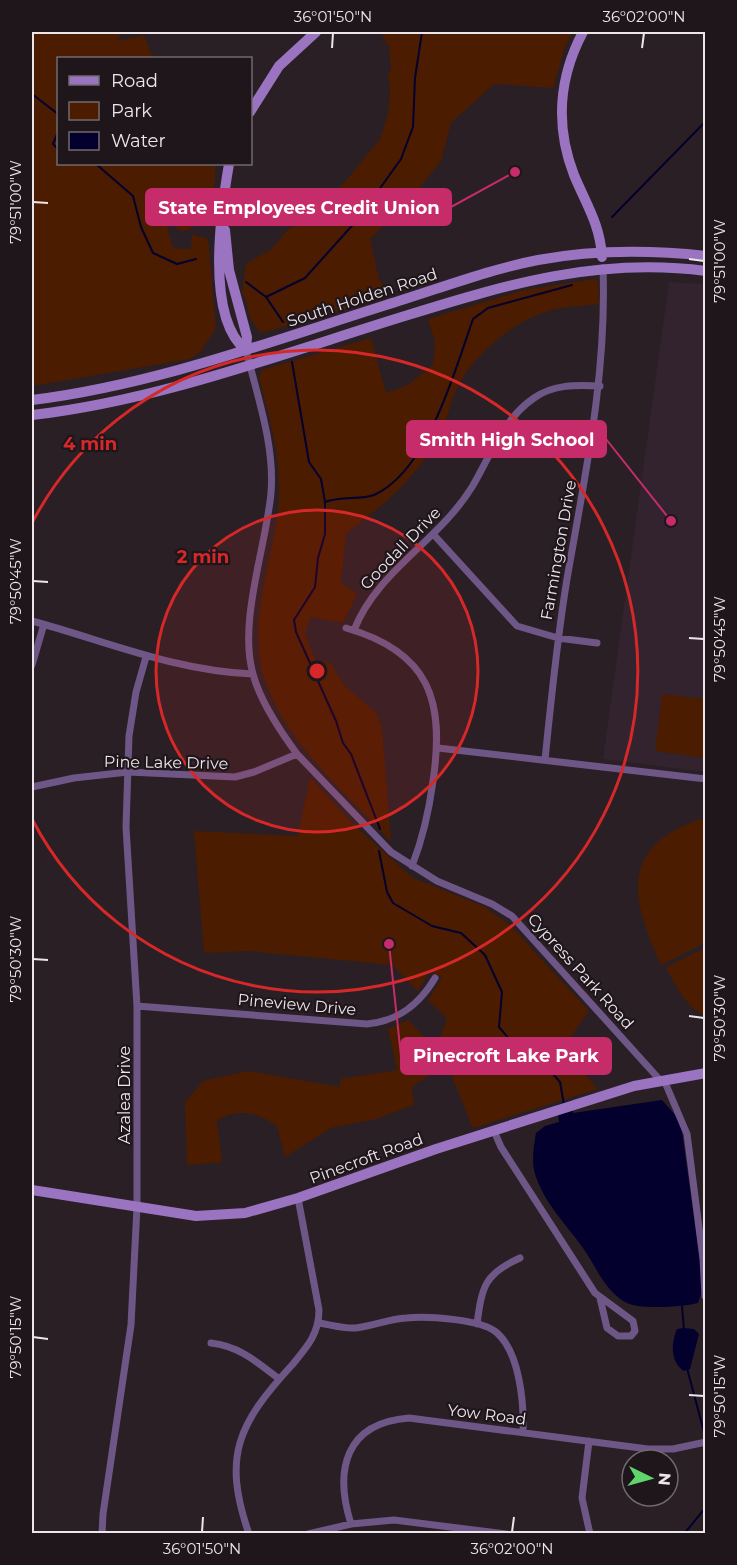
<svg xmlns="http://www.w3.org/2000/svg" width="737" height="1565" viewBox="0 0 737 1565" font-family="Montserrat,sans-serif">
	<rect width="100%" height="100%" fill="#291f25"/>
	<path fill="#33232e" d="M669,282L705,284V772L603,759Z"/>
	<path fill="#4c1c01" d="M32,32H121L117,41L144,35L153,58H58V164H215V182L204,222L182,232L165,219L173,248L191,249L192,234L208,239L216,328L201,351L190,359L32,386Z
		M383,32H573L565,47L553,88L494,84L451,123L441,161L414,195L393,208L379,230L370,239L379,279L388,292L383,299L261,333L250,318L246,300L242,293L246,264L273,248L288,229L305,223L330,194L344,183L380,139L388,114L390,89L388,76L391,68L389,46L383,38Z
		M595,279L598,281L599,304C583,306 565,306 549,311C513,321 473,355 457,388C449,404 447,424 438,439C412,481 386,504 346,533L341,583L357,594L343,623L310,617L305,634L316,662L331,663L343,684L376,713L382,728L391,842C347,794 291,748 267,686C243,624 275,560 279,498C281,456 269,416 259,377L262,370L371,338L386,393L406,386L433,365L435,342L428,319L524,290Z
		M662,694L705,699V758L655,751Z
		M310,777L355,826L413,878L483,906L511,926L589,1011L562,1049L598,1089L473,1128L449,1069L428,1076L412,1087L414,1105L376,1119L331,1128L285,1157L277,1126C257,1112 239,1108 217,1120L222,1162L187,1165L185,1102L203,1081L248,1071L340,1087V1079L397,1070L388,1029L408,1020L429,1042L438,1044L447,1018L428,1000L442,978L430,971L418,991L392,965L249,951L204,953L194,831L298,836Z
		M701,819L706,822L705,943L661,965C631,899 618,847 701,819Z
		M705,948V1016C686,1007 675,985 666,967Z"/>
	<path fill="#04002d" d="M572,1100L573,1113L662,1100L677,1117L682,1132L702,1273V1292L698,1303C684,1307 637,1310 625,1302C604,1290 596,1266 583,1248C566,1224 544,1203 535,1174C531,1162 534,1145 536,1133L545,1126L559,1122L557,1105Z
		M684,1328L694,1329L699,1334L690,1369L684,1371C670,1362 671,1343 677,1329Z"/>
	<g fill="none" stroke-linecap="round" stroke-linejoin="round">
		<path stroke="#04002d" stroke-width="2" d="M32,94L58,114
			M58,132L53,144L58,149
			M96,164L133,196L141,227L153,253L177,264L196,259
			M612,217L706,121
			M246,282L266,297L283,322
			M266,297L305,278L358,219L401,159L413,127L415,78L422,32
			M292,362L309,462L321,479L325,502V534L318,558L315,587L294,620L296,632L336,721L343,743L351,754L380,829
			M325,502C341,496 361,500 374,495C428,471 455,370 473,319L488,308L572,285
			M379,851L387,892L393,903L432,926L461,933L485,955L502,992L499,1027L531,1065L546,1066L560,1082L564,1105
			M682,1306L684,1330
			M687,1368L704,1432
			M684,1534L706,1507"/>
		<path stroke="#6e5787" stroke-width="7" d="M246,350C257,395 275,446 271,493C266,547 238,622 253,674C260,701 280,731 297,754L391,852L437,881L492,904L512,916L660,1080
			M434,535L517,626L558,638L597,643
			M32,621C106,641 175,671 253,674
			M346,628C430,652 445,701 433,781C429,811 423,838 412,866
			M354,630C378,570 438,542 472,487C491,455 502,420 534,398C554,384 576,385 600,386
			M32,665L44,624
			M438,748L706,779
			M545,760C551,700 557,639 567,579C585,475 607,374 603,268
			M32,787L74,778L128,772L235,777L254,772L297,754
			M137,1006L367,1024C398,1021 419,1005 435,978
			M664,1080L687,1134L703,1259L705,1296
			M494,1131L501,1147L595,1293L633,1321L635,1331L631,1336H618L607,1328L600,1298
			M319,1323C331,1325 344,1329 356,1328C373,1326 389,1319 406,1318C427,1316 480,1319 496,1332C520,1352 524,1404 523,1432
			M477,1324C482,1287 484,1274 520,1258
			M211,1343C239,1346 257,1362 279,1379
			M589,1441L582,1498L590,1534
			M351,1524C334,1470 345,1423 409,1418L648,1449H673L706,1442
			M102,1534L103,1514L131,1325L137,1207V1006L126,827L129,736L136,692L146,657
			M249,1534C222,1456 238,1424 292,1365C307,1347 319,1334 319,1310L298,1198
			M308,1534L351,1524L394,1520L506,1534"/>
		<path stroke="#9a74c1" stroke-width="10" d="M583,32C559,77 555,126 574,175C586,204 600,224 602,257
			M250,112L279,66L316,32
			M229,164C221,210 205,318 246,350
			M225,230L229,270L247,337L246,350
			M32,400C153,385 269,342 386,305C436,290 486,270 538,260C592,250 651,250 706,256
			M32,415C161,400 284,353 408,315C508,284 599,257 706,271
			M32,1190L196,1216L245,1213L298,1198L436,1149L634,1086L706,1073"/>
	</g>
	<path fill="none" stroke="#ece5ea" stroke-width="2" d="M332,48L333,33M642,48L644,33M33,202L48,203M689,259L704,261M33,581L48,582M689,638L704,639M33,959L48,960M689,1016L704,1018M33,1337L48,1339M689,1395L704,1396M202,1532L203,1517M512,1532L514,1517"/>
	<circle cx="317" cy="671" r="161" fill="#d62828" fill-opacity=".12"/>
	<g fill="none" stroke="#d62828" stroke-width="3">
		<circle cx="317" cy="671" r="161"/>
		<path d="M32 523A321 321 0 1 1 32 819"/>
	</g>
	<g text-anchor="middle" stroke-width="4.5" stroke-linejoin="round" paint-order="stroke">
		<g font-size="16" fill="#ece5ea" stroke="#1f161c">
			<text transform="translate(362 297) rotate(-18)" y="6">South Holden Road</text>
			<text transform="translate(400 548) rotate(-46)" y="6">Goodall Drive</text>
			<text transform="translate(558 550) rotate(-80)" y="6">Farmington Drive</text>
			<text transform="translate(166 762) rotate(1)" y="6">Pine Lake Drive</text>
			<text transform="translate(581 971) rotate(48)" y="6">Cypress Park Road</text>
			<text transform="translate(297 1004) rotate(5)" y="6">Pineview Drive</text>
			<text transform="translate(124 1095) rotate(-90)" y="6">Azalea Drive</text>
			<text transform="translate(366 1158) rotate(-20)" y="6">Pinecroft Road</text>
			<text transform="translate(487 1414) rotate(7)" y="6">Yow Road</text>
		</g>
	</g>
	<circle cx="317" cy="671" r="9" fill="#d62828" stroke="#1f161c" stroke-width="3"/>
	<g font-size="18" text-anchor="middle" font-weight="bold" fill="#d62828" stroke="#1f161c" stroke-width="4.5" stroke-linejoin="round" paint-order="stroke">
		<text x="90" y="450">4 min</text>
		<text x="203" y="563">2 min</text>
	</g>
	<path fill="none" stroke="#c62c69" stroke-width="2" d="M515 172L451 207M671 521L606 439M389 944L401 1056"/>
	<g fill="#c62c69" stroke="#1f161c" stroke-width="2">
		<circle cx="515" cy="172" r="6"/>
		<circle cx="671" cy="521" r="6"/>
		<circle cx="389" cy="944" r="6"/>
	</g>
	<g fill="#c62c69" stroke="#c62c69" stroke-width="2">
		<rect x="146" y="189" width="305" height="36" rx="6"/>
		<rect x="407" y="421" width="199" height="36" rx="6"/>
		<rect x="401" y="1038" width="210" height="36" rx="6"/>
	</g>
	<g font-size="18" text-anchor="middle" font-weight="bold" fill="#fff">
		<text x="299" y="214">State Employees Credit Union</text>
		<text x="507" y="446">Smith High School</text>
		<text x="506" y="1062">Pinecroft Lake Park</text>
	</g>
	<rect width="737" height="1565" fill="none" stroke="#1f161c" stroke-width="66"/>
	<rect x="57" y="57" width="195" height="108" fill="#1f161c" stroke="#71696e" stroke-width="1.5"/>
	<rect x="69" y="76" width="30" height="9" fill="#9a74c1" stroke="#71696e" stroke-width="1.5"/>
	<text x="111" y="87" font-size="18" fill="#ece5ea">Road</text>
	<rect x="69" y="102" width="30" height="18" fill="#4c1c01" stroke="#71696e" stroke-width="1.5"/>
	<text x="111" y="117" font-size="18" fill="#ece5ea">Park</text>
	<rect x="69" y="132" width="30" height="18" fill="#04002d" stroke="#71696e" stroke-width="1.5"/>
	<text x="111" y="147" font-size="18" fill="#ece5ea">Water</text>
	<g transform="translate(650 1478) rotate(95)"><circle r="28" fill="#1f161c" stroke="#71696e" stroke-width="1.5"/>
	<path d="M0-4.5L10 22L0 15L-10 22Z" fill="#60d56b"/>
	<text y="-9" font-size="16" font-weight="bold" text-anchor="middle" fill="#ece5ea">N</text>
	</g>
	<rect x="33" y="33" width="671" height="1499" fill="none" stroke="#ece5ea" stroke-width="2"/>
	<g font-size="15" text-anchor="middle" fill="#ece5ea">
		<text x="333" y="22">36°01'50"N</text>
		<text x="644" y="22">36°02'00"N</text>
		<text transform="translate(16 202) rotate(-90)" y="5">79°51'00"W</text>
		<text transform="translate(720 261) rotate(-90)" y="5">79°51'00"W</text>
		<text transform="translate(16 581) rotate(-90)" y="5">79°50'45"W</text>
		<text transform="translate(720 639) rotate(-90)" y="5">79°50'45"W</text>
		<text transform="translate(16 959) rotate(-90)" y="5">79°50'30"W</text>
		<text transform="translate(720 1018) rotate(-90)" y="5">79°50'30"W</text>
		<text transform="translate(16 1337) rotate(-90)" y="5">79°50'15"W</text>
		<text transform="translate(720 1396) rotate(-90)" y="5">79°50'15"W</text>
		<text x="202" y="1554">36°01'50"N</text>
		<text x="512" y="1554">36°02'00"N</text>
	</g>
</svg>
